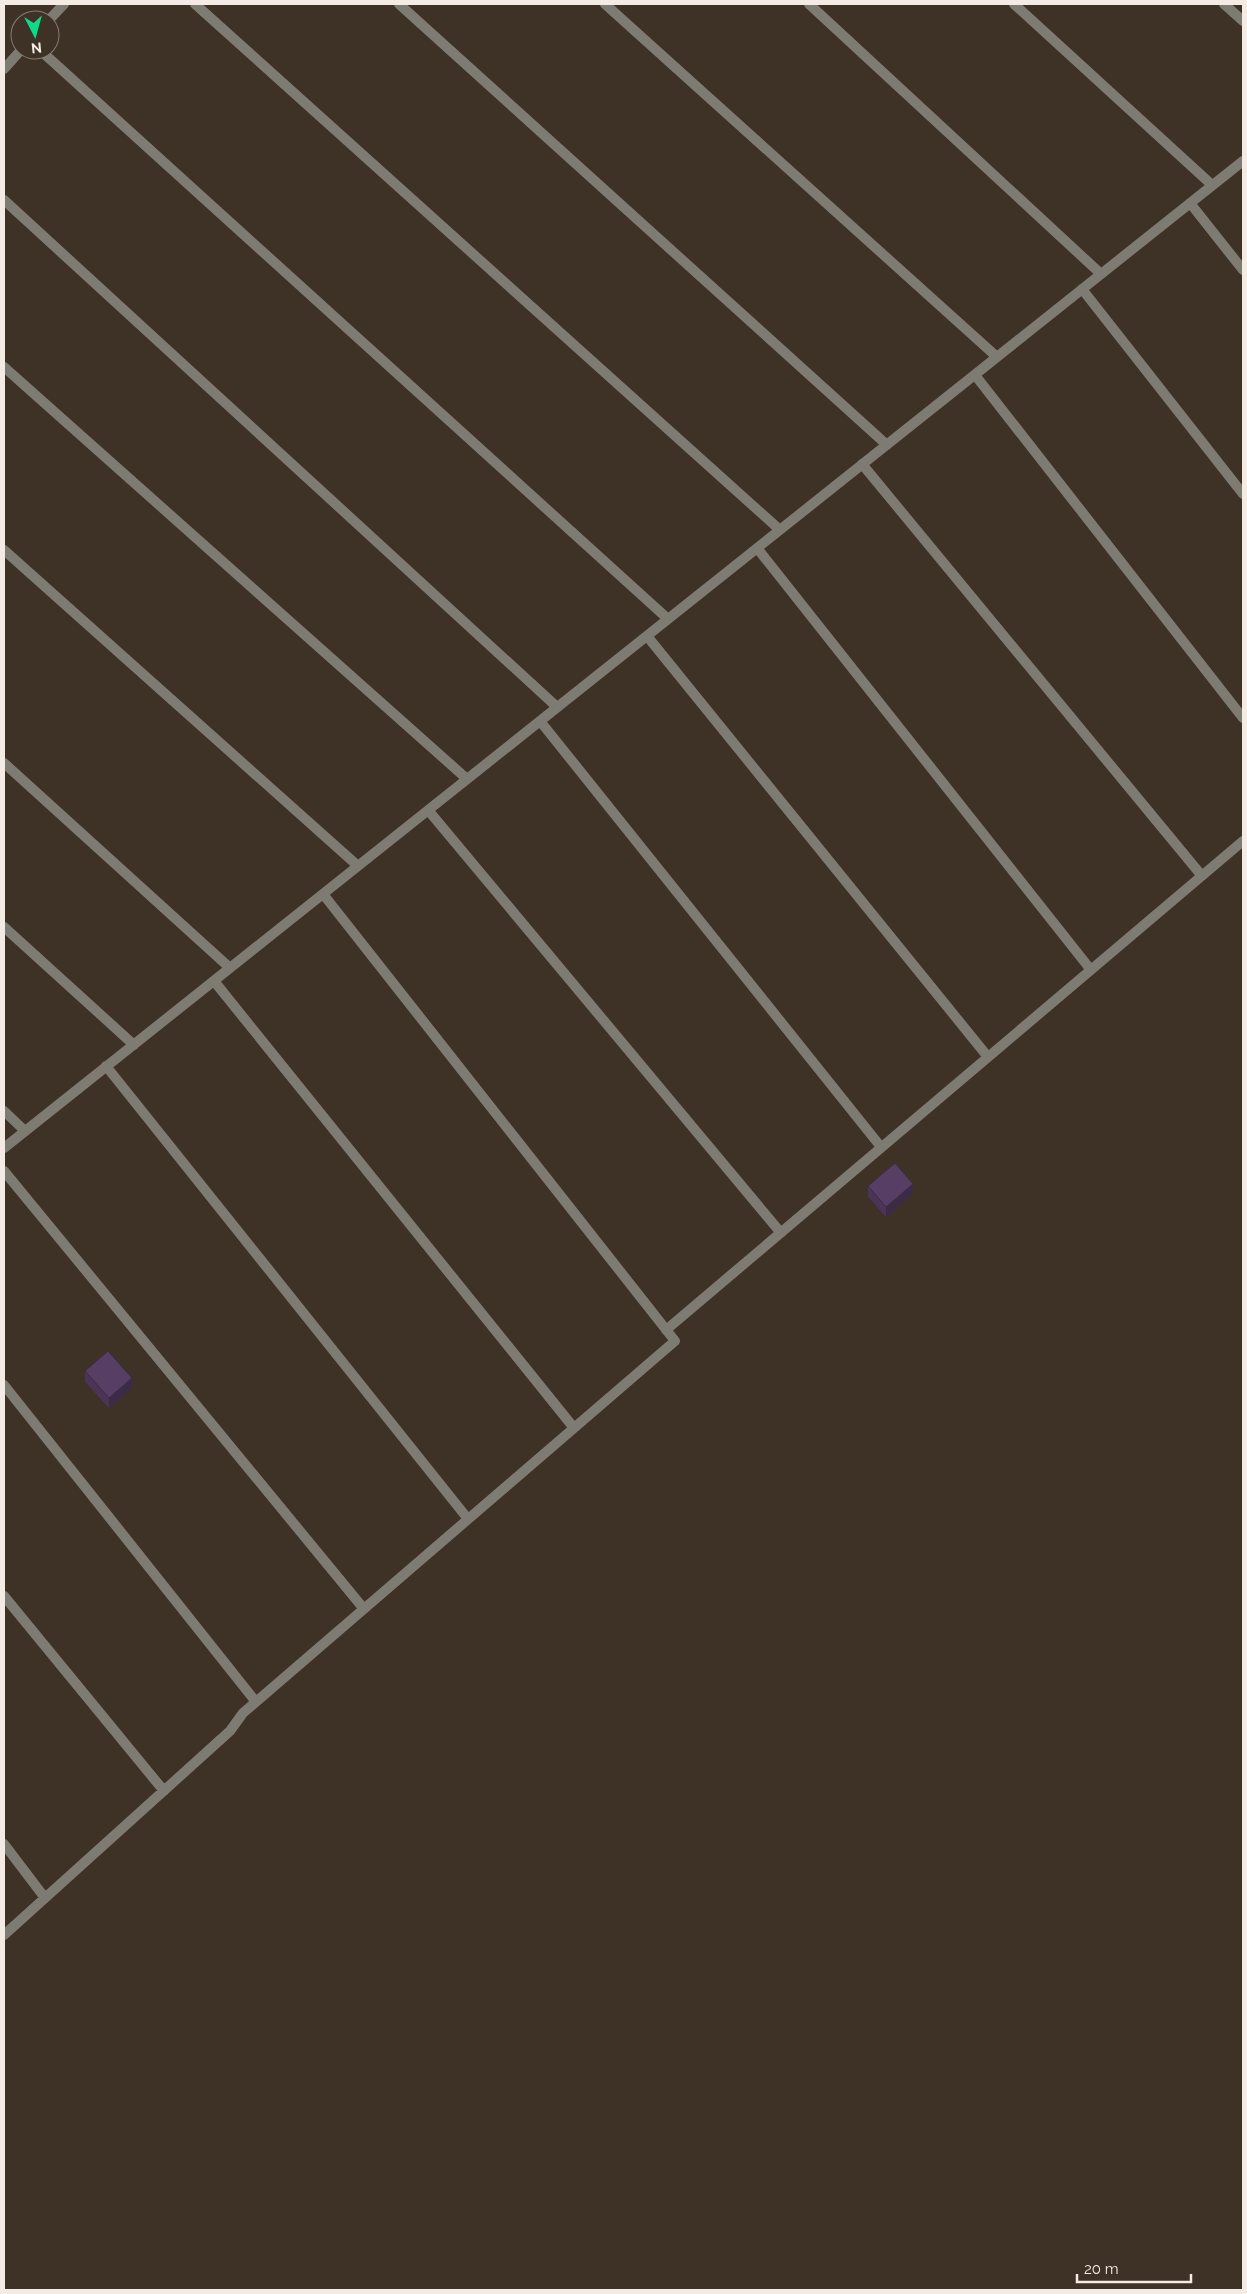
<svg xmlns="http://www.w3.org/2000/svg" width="1247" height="2294" viewBox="0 0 1247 2294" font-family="Raleway,sans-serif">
	<rect width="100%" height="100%" fill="#3e3126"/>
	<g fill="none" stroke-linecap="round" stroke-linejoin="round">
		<path stroke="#7e7b73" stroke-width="10" d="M195,4L780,530
			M399,4L887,445
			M605,4L997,357
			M809,4L1101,274
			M1014,4L1212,185
			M1224,4L1243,21
			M49,20L64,4
			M40,50L668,619
			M4,69L21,50
			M4,200L557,707
			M1190,203L1243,270
			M1082,289L1243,494
			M4,367L467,779
			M975,375L1243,718
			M862,464L1202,876
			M757,548L1091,970
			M4,550L358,866
			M647,636L988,1057
			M540,721L881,1147
			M4,763L230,968
			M428,810L781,1233
			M4,927L134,1045
			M214,981L574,1428
			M106,1066L468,1519
			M4,1111L25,1131
			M4,1148L1243,161
			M4,1171L364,1609
			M666,1330L1243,841
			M4,1385L256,1702
			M4,1596L164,1791
			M4,1844L45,1898
			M4,1935L230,1731L243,1713L675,1341L323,894"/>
	</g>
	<path fill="#4a3557" d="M868,1186L913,1194L886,1217L868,1197Z
		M85,1371L132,1388L109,1408L85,1382Z"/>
	<path fill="#3c2b47" d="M913,1184V1194L886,1217V1207Z
		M132,1378V1388L109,1408V1398Z"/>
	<path fill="#563e65" stroke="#3c2b47" d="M895,1163L913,1184L886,1207L868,1186Z
		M108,1351L132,1378L109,1398L85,1371Z"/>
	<rect width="1247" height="2294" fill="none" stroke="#f4ebe4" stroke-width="10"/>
	<g transform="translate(35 35) rotate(174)"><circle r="24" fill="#3e3126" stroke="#877b72"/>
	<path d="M0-4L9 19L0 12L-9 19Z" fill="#10d98a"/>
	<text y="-8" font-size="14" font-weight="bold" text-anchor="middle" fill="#f4ebe4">N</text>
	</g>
	<path d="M1077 2274v8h114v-8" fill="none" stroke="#f4ebe4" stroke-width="2.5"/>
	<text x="1084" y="2274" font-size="15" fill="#f4ebe4" stroke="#3e3126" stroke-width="4" paint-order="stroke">20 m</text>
</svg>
